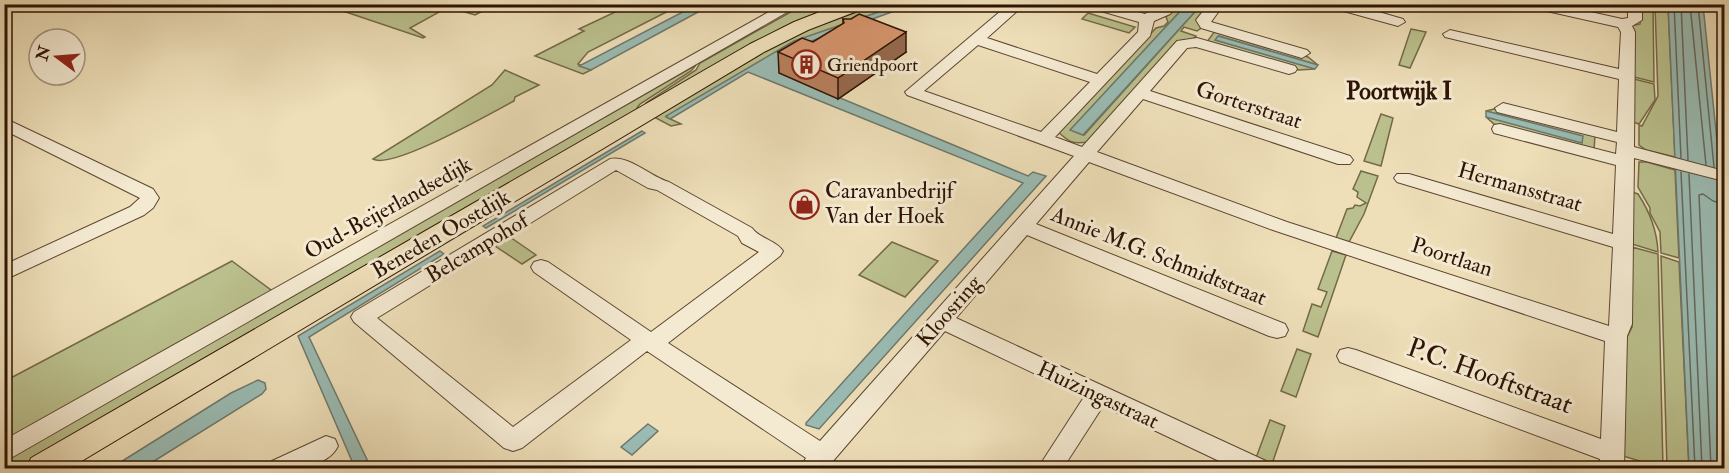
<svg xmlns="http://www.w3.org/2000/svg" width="1729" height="473" viewBox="0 0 1729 473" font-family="'IM FELL Double Pica',serif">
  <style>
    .green { fill: #bbc18e; stroke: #746a48; stroke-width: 1.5 }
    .water { fill: #9abcb4; stroke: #6e786d; stroke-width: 1.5 }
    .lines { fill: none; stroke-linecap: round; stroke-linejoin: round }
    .shore { stroke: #64685c; stroke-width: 1.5 }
    .minor-casing { stroke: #5d4630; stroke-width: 2 }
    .major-casing { stroke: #2d1303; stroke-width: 2 }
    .minor { fill: #f4ead2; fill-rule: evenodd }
    .major { fill: #eedfb9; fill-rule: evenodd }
    .wall { fill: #b77f5d; stroke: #2d1303; stroke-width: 1.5 }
    .shaded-wall { fill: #95684c; stroke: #2d1303; stroke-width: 1.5 }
    .building { fill: #d5946c; stroke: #2d1303; stroke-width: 1.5 }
    .labels { text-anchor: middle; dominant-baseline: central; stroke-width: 6; stroke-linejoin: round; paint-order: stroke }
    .far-poi-label { font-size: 18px; fill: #2d1303; stroke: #f4ead2; text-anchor: start }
    .street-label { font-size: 22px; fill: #2d1303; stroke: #f4ead2 }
    .poi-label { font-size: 22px; fill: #2d1303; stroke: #f4ead2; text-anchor: start }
    .neighbourhood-label { font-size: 24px; font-weight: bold; fill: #2d1303; stroke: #f4ead2 }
    .near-street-label { font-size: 27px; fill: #2d1303; stroke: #f4ead2 }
  </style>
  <rect width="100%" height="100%" fill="#eedfb9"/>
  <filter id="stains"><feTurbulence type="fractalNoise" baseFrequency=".00333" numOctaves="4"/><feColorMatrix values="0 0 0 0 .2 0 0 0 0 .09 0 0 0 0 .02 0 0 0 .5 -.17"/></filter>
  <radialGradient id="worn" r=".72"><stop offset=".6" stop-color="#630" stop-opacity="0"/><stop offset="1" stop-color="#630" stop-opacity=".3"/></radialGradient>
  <g class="green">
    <polygon points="456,5 481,12 475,15 448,7 410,28 425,37 423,38 325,5"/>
    <polygon points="630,5 680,5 588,52 578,64 591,70 583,74 535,56 584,31 579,29"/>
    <polygon points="803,5 818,5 810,10 817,13 644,107 646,103 696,70 700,63"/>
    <polygon points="877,5 899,5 791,43 666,117 681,124 671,126 654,117 792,35"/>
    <path d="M 1178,5 L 1186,5 L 1071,130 L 1084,135 L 1201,5 L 1211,5 L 1204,26 L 1197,31 L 1184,27 L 1181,31 L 1196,36 L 1089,142 C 1071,144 1071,143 1058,132 L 1156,28 L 1164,26 L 1168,22 L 1166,17 Z"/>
    <polygon points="1641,5 1653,5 1654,82 1634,77 1631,26 1640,24"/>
    <polygon points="1655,5 1668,5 1675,157 1646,150 1639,145 1639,125 1642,126 1658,96"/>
    <polygon points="1088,13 1135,27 1129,33 1082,19"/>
    <polygon points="1411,29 1426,32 1410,68 1399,65"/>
    <polygon points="1215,31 1308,57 1318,65 1219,36 1216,40 1315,69 1298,70 1206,43"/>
    <polygon points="696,65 691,71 640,104 637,108 642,110 41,457 17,468 5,468 4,458"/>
    <path d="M 505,70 L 539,85 L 515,97 L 514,101 C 491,113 392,170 373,159 L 492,85 Z"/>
    <polygon points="1634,79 1654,84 1655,100 1639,124 1633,122"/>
    <polygon points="1494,109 1595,134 1594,151 1494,124 1486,117 1582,142 1582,136 1486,111"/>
    <polygon points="1381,114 1393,118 1381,166 1364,161"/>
    <polygon points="1639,162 1647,162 1675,170 1679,258 1661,253 1660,232 1650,213 1650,208 1638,187"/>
    <polygon points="1361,171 1378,176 1364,214 1349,242 1336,238 1347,209 1353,208 1355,205 1360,206 1366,203 1357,197 1358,192 1353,189"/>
    <path d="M 1632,192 L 1638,194 C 1650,212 1657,231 1658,252 L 1632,244 Z"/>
    <polygon points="510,237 536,255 522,264 495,246"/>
    <polygon points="892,242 938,261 905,297 859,275"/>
    <polygon points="1632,247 1658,254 1663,468 1623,456 1626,339 1632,327"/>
    <polygon points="1332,251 1346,255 1318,337 1303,331 1312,304 1321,307 1327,292 1318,289"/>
    <polygon points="1661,256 1679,262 1689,468 1667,468"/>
    <polygon points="232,261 275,293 5,444 5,381"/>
    <polygon points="1297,349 1311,354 1296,397 1281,391"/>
    <polygon points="1270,420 1285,426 1272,464 1256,458"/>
  </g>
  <g class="water">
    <polygon points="696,5 711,5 591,70 579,66"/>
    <polygon points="899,5 911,5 809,42 780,73 1028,176 1033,172 1046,176 819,429 806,425 806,423 1023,183 748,72 670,119 666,116 794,41"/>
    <polygon points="1186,5 1201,5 1083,135 1070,130"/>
    <polygon points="1668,5 1703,5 1724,209 1724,468 1689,468"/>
    <polygon points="1218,36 1318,65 1315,69 1215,40"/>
    <polygon points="1486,111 1583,136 1582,143 1486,117"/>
    <polygon points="642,131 645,133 486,228 483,226"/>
    <polygon points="440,251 444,254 309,337 371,468 355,468 298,336"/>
    <polygon points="258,380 265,383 266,389 262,394 143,468 111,468 231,393"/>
    <polygon points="648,424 658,431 632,455 621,447"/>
  </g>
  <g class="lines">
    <g class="shore">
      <polyline points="1674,4 1681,158"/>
      <polyline points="1681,4 1688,160"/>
      <polyline points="1690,4 1706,165"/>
      <polyline points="1698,4 1714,167"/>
      <polyline points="1681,172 1695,468"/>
      <polyline points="1689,174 1702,468"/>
      <polyline points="1711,468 1699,195 1703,194 1713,201 1724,204"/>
    </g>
    <defs>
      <g id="minor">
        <polygon points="783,4 801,4 4,462 4,440"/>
        <path d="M 1009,4 L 1025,4 L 987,38 L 1097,74 L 1138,32 L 1139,22 L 1087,7 L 1085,4 L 1109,4 L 1145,14 L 1163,4 L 1179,4 L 1170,14 L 1154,21 L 1150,36 L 1055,137 L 1082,147 L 1177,41 L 1197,38 L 1295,66 L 1297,69 L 1295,72 L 1289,74 L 1196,47 L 1187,48 L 1150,91 L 1350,156 L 1353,160 L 1350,164 L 1338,164 L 1143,99 L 1097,152 L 1287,222 L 1609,326 L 1613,247 L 1397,182 L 1394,178 L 1397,174 L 1409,174 L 1613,234 L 1616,165 L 1494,133 L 1492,129 L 1494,125 L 1500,124 L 1616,154 L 1617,142 L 1497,112 L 1495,108 L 1503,103 L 1617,132 L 1619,79 L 1445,37 L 1443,34 L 1450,30 L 1619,69 L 1621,32 L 1618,27 L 1529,7 L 1527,4 L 1555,4 L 1622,19 L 1628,18 L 1628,4 L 1642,4 L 1642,20 L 1632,26 L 1635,32 L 1634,147 L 1724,171 L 1724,181 L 1634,158 L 1632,324 L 1627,336 L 1624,468 L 1600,468 L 1600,459 L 1340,362 L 1337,356 L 1340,350 L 1348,348 L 1356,350 L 1601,439 L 1605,341 L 1273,230 L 1089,162 L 1036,224 L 1285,324 L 1288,330 L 1285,336 L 1277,338 L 1269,336 L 1027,235 L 956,318 L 1266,461 L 1269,468 L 1234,468 L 1103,406 L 1063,468 L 1038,468 L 1084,397 L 945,331 L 827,468 L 800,468 L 806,458 L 647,351 L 522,448 L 513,451 L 504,448 L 354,322 L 351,317 L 354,312 L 610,159 C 629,155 651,177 669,182 L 752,228 C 760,239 776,240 783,251 L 780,256 L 668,343 L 820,441 L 1074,156 L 907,95 L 905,92 ZM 978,45 L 1090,82 L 1041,132 L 924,91 ZM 616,170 L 648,188 L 657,190 L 738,236 L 742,243 L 759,252 L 651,332 L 548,262 L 541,260 L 534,262 L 531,267 L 534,272 L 631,340 L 513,427 L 377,318 Z"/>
        <polygon points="1209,4 1224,4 1211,22 1307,50 1310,53 1302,58 1201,28 1196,20"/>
        <polygon points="1327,4 1351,4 1403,19 1405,22 1398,26 1329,7"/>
        <polygon points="4,118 153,189 159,198 153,208 144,215 4,280 4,265 130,207 140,198 4,130"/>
        <path d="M 326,436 L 335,439 L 338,446 C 327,469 291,468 269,468 L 272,461 Z"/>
      </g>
      <polygon id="major" points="840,4 867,4 865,8 808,30 764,52 70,468 27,468 31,458 750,44 794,22"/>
    </defs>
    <use href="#minor" class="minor-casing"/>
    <use href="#major" class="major-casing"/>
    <use href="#minor" class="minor"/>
    <use href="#major" class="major"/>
  </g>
  <polygon class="wall" points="843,19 906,52 838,99 779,73 778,52 813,42 843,24"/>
  <polygon class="shaded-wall" points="906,32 906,52 838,99 838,78"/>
  <polygon class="building" points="859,14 906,32 838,78 778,52 802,38 813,42 844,23 843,19 851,19"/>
  <defs>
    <symbol id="building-ring" viewBox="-11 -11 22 22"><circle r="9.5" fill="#f4ead2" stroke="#8f2418" stroke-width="1.5"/><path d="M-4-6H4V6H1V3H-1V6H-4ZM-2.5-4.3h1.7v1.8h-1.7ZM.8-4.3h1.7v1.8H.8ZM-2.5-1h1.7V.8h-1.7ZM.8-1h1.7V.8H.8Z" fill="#8f2418"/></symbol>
    <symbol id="shop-ring" viewBox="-11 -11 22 22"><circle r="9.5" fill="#f4ead2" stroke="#8f2418" stroke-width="1.5"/><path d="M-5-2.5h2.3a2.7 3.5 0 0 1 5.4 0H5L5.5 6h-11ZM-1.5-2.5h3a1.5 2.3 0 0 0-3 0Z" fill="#8f2418"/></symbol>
  </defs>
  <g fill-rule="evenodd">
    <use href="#building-ring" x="790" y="48" width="33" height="33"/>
    <use href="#shop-ring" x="788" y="188" width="33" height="33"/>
  </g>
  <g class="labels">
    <g class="far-poi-label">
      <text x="827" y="65">Griendpoort</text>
    </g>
    <g class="street-label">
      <text transform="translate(1249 105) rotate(18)">Gorterstraat</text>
      <text transform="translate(1520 187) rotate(16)">Hermansstraat</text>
      <text transform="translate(388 208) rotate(-29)">Oud-Beijerlandsedijk</text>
      <text transform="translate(441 234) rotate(-30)">Beneden Oostdijk</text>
      <text transform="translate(477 248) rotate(-31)">Belcampohof</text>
      <text transform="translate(1159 256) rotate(22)">Annie M.G. Schmidtstraat</text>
      <text transform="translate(1452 257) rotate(18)">Poortlaan</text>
      <text transform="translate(949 311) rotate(-49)">Kloosring</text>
      <text transform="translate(1098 395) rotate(25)">Huizingastraat</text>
    </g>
    <g class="poi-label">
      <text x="825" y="191">Caravanbedrijf<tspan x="825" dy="25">Van der Hoek</tspan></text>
    </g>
    <g class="neighbourhood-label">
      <text x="1399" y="91">Poortwijk I</text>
    </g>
    <g class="near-street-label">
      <text transform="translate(1490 376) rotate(20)">P.C. Hooftstraat</text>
    </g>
  </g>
  <rect width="1729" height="473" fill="none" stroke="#eedfb9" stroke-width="24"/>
  <rect x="6" y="6" width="1717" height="461" fill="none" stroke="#2d1303" stroke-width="3"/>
  <rect x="12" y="12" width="1705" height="449" fill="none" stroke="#2d1303" stroke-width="1.5"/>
  <g transform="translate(57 57) rotate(286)"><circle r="28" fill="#f4ead2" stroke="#a4947f" stroke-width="1.5"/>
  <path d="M0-4.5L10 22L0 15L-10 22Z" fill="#8f2418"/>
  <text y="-9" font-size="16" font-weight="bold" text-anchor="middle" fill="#2d1303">N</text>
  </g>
  <rect width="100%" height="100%" filter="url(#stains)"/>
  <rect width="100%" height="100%" fill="url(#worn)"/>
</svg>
